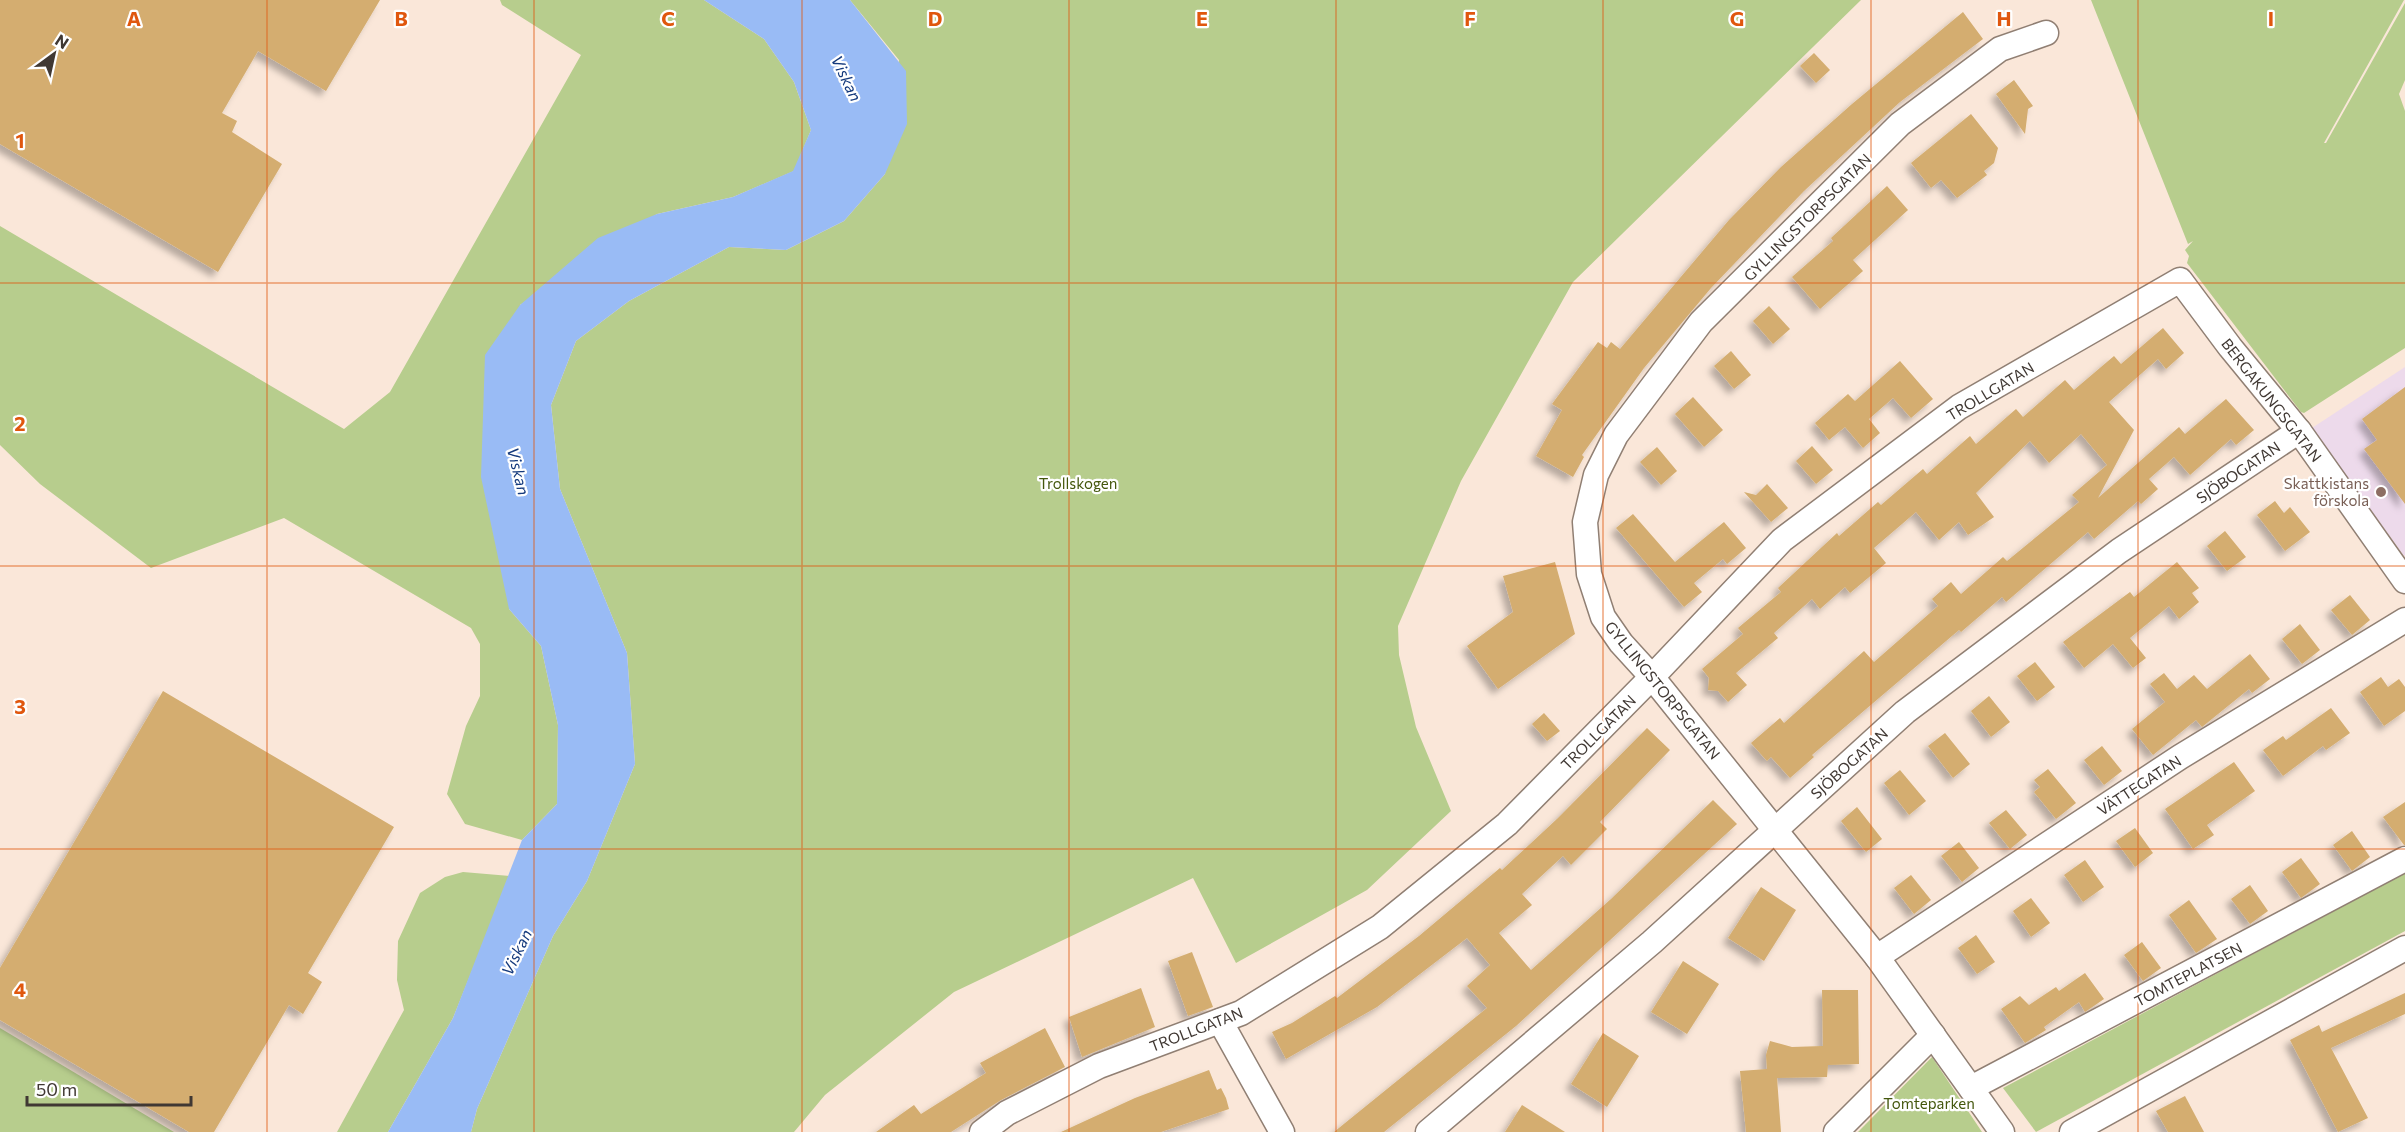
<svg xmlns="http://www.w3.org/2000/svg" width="2405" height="1132" viewBox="0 0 2405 1132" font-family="Commissioner,sans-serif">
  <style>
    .education { fill: #eddaeb }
    .green { fill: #b7cd8d }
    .water { fill: #99bbf5 }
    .building { fill: #d4ad6f; filter: url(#shadow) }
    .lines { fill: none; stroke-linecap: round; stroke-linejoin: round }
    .minor-casing { stroke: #907f73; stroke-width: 27 }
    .minor { stroke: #fff; stroke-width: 24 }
    .grid { fill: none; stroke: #e0570e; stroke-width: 1.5; stroke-opacity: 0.55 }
    .education-dot { fill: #8d6e63; stroke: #fff; stroke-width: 2 }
    .labels { text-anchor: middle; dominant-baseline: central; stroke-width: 4.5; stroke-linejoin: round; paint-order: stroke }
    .street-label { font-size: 15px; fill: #403833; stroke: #fff }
    .park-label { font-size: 15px; fill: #44570d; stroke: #fff }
    .education-label { font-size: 15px; fill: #785e54; stroke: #fff; text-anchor: end }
    .water-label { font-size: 16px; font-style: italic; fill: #153a7d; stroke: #fff }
    .grid-label { font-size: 20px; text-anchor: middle; font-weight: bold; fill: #e0570e; stroke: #fff; stroke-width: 4.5; stroke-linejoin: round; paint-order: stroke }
  </style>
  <defs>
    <filter id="shadow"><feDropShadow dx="-5.5" dy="5.5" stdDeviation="3" flood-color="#0004"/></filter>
  </defs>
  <rect width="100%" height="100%" fill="#fae7d9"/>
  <polygon class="education" points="2405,367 2405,555 2404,556 2312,428"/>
  <g class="green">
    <polygon points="500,0 704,0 764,39 794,82 811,130 794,171 733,197 657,214 520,305 509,609 541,646 558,725 557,804 522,840 465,824 447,794 466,726 480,696 480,644 471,628 284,518 151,568 40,484 0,445 0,226 344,429 390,392 581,55 502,5"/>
    <polygon points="850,0 1861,0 1573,282 1461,481 1398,626 1399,655 1416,727 1451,811 1367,890 1236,963 1193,878 954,992 825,1095 794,1132 471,1132 477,1109 553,936 587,881 635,764 627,653 560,489 551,405 576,341 629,301 729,247 786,250 844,221 885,174 899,60"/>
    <polygon points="2091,0 2404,0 2324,143 2326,143 2405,3 2405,80 2399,94 2405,111 2405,348 2304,413 2301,412 2187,263 2189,256 2185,250 2193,241 2188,244"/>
    <polygon points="463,872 510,876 453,1018 388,1132 337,1132 404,1010 397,980 398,941 420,893 445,877"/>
    <polygon points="2405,873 2405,931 2036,1132 2003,1088"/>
    <polygon points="0,1028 174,1132 0,1132"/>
    <polygon points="1932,1057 1982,1132 1858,1132"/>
  </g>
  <polygon class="water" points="704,0 850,0 906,71 907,124 885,174 844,221 786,250 729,247 629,301 576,341 551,405 560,489 627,653 635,764 587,881 553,936 477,1109 471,1132 388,1132 453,1018 522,840 557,804 558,725 541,646 509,609 481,477 485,355 520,305 598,238 657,214 733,197 793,171 811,130 794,82 764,39"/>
  <g class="building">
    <polygon points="0,0 380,0 326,91 258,51 222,113 237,121 232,132 282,164 218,272 0,144"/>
    <polygon points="1963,12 1983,39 1900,102 1804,191 1711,288 1644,368 1582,455 1584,457 1573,477 1536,456 1562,410 1552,404 1598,342 1607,348 1611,342 1620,349 1729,220 1781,167 1852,104"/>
    <polygon points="1814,53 1830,70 1816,83 1800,66"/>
    <polygon points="2014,80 2033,106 2028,109 2025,134 1996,94"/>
    <polygon points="1971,114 1998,148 1994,163 1984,171 1987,175 1957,198 1941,180 1931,188 1911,163"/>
    <polygon points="1887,186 1908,210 1853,260 1863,271 1820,309 1792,277 1833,241 1831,238"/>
    <polygon points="1769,306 1790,329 1773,344 1753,321"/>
    <polygon points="2163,328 2184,353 2166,369 2158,359 2109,402 2134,430 2098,498 2179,427 2185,434 2226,399 2254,430 2236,445 2231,439 2190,475 2174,457 2149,479 2158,489 2141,504 2138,501 2094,539 2088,532 2006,602 2002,597 1961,632 1959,630 1812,755 1814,757 1790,778 1771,757 1767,761 1751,743 1780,718 1784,723 1864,651 1874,662 1938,606 1932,599 1951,582 1961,594 2003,557 2007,561 2079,502 2072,495 2107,465 2081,434 2049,463 2030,441 1976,493 1994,517 1968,535 1959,522 1939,540 1916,512 1874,548 1886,563 1850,593 1845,587 1820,609 1812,599 1774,633 1778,638 1736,673 1747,685 1728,702 1718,691 1708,690 1709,678 1702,669 1743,634 1738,628 1781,592 1778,588 1837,533 1839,536 1878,502 1881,505 1923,469 1927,474 1970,436 1976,444 2016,409 2023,417 2065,380 2074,390 2114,356 2121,364"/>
    <polygon points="1731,351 1751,375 1734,389 1714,366"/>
    <polygon points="1900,361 1933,399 1911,418 1893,398 1869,419 1880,433 1863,448 1845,427 1829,440 1815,423 1848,394 1855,401"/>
    <polygon points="2405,387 2405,504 2364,449 2377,440 2362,419"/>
    <polygon points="1693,397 1723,430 1704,447 1675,414"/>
    <polygon points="1812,446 1833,470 1816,484 1796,461"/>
    <polygon points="1657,447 1677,471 1661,485 1640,462"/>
    <polygon points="1767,484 1788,508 1771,522 1744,492 1756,495"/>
    <polygon points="2275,501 2284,513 2290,507 2310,532 2285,551 2257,515"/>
    <polygon points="1633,514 1675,562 1724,522 1746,548 1727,564 1723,559 1694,583 1702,592 1684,607 1616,528"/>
    <polygon points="2225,531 2246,557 2227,571 2207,546"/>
    <polygon points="1555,562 1575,634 1498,689 1467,646 1513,612 1503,576"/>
    <polygon points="2177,562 2199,588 2192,593 2199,602 2179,619 2169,606 2130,638 2146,658 2133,668 2113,644 2084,668 2063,642 2130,592 2134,597"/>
    <polygon points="2350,595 2370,620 2352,635 2331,610"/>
    <polygon points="2300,624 2320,650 2302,664 2282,639"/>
    <polygon points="2250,654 2270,679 2252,693 2249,689 2202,727 2196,720 2153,755 2132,729 2165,702 2150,684 2164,673 2177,689 2194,675 2207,689"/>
    <polygon points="2035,662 2055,687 2037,701 2017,676"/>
    <polygon points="2381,677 2388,687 2399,679 2405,687 2405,711 2384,726 2360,692"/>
    <polygon points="163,691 394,827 308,973 322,982 303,1014 289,1005 214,1132 189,1132 0,1020 0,968"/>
    <polygon points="1989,696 2010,722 1991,737 1971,711"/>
    <polygon points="2331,708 2350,733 2326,750 2323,746 2283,776 2263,750 2283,736 2286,740"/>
    <polygon points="1544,713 1560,731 1547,741 1532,724"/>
    <polygon points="1647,728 1670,750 1600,822 1607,829 1571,865 1563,856 1522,894 1532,905 1499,933 1531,970 1611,899 1713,800 1737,824 1516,1026 1384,1132 1334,1132 1487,1008 1467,986 1490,965 1467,938 1377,1007 1286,1059 1272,1032 1292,1023 1335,996 1337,998 1419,936 1500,868 1502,870 1558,818"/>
    <polygon points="1945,733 1970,764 1953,778 1928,746"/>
    <polygon points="2102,746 2122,771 2104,785 2084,760"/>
    <polygon points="2234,762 2255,791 2207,825 2214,835 2193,849 2165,809"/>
    <polygon points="2048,769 2076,803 2056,819 2034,792 2040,787 2034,780"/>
    <polygon points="1900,770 1926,801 1909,815 1884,783"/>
    <polygon points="2405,802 2405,845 2404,845 2383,817"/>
    <polygon points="1857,807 1882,839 1866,852 1841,821"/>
    <polygon points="2006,810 2027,835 2010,849 1989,823"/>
    <polygon points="2135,828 2153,853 2135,867 2116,841"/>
    <polygon points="2352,831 2370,857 2352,871 2333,845"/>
    <polygon points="1959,842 1979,868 1962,882 1941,856"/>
    <polygon points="2301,858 2320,884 2301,898 2282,872"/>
    <polygon points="2085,860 2104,887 2083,902 2064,875"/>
    <polygon points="1911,875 1931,900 1914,914 1894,888"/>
    <polygon points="2250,885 2268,911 2250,924 2231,899"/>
    <polygon points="1761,887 1796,910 1764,961 1728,938"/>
    <polygon points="2031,898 2050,923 2031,937 2013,911"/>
    <polygon points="2189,900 2217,939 2196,953 2169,915"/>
    <polygon points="1976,935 1995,962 1977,974 1958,948"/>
    <polygon points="2142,942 2161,968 2143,981 2124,955"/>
    <polygon points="1192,952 1213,1007 1188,1016 1168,961"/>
    <polygon points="1683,961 1719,984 1687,1034 1651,1012"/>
    <polygon points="2085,973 2104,999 2085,1012 2079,1002 2044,1027 2046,1030 2025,1043 2001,1009 2020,996 2029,1005 2056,987 2059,991"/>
    <polygon points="1141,988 1155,1027 1082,1057 1069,1017"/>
    <polygon points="1822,990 1858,990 1859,1064 1828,1065 1827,1077 1777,1078 1781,1132 1746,1132 1740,1071 1767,1069 1766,1055 1770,1041 1792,1047 1823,1046"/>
    <polygon points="2405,993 2405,1014 2331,1048 2368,1118 2338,1132 2290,1040 2319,1025 2322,1032"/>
    <polygon points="1045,1028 1065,1067 1001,1100 951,1132 876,1132 914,1105 921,1114 986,1073 980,1063"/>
    <polygon points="1603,1033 1639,1056 1607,1107 1571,1084"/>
    <polygon points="1209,1070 1217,1090 1221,1088 1226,1098 1229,1109 1161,1132 1061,1132 1135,1098"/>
    <polygon points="2185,1096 2204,1132 2168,1132 2156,1111"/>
    <polygon points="1522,1105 1565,1132 1505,1132"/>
  </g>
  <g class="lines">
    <defs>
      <g id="minor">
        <polyline points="1877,957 2180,757 2405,620"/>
        <polyline points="1220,1021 1282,1132"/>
        <polyline points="1971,1088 2405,859"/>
        <polyline points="982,1132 1007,1113 1099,1066 1241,1013 1380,927 1507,824 1652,677 1782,540 1959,407 2180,280 2230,347 2299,431 2405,581"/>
        <polyline points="1428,1132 1652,942 1905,712 2119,551 2299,431"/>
        <polyline points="1836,1132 1933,1035"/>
        <polyline points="2002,1132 1877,957 1652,677 1621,643 1603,617 1589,574 1585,522 1596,475 1616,435 1701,322 1900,124 2000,49 2046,33"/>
        <polyline points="2072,1132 2405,948"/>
      </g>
    </defs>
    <use href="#minor" class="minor-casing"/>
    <use href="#minor" class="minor"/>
  </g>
  <path class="grid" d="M 267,0 L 267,1132M 534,0 L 534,1132M 802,0 L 802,1132M 1069,0 L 1069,1132M 1336,0 L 1336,1132M 1603,0 L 1603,1132M 1871,0 L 1871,1132M 2138,0 L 2138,1132M 0,283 L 2405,283M 0,566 L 2405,566M 0,849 L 2405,849"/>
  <circle class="education-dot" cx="2381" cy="492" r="6"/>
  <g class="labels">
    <g class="street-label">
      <text transform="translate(1807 217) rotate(-45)">GYLLINGSTORPSGATAN</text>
      <text transform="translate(1990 391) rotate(-31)">TROLLGATAN</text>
      <text transform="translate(2272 400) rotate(52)">BERGAKUNGSGATAN</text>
      <text transform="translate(2238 472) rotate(-34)">SJÖBOGATAN</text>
      <text transform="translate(1663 690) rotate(51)">GYLLINGSTORPSGATAN</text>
      <text transform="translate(1598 732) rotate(-45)">TROLLGATAN</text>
      <text transform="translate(1849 763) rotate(-42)">SJÖBOGATAN</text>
      <text transform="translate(2139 785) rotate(-33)">VÄTTEGATAN</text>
      <text transform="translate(2188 974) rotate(-28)">TOMTEPLATSEN</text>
      <text transform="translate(1196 1029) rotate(-21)">TROLLGATAN</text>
    </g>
    <g class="park-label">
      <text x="1078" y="483">Trollskogen</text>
      <text x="1929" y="1103">Tomteparken</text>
    </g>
    <g class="education-label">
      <text x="2369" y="483">Skattkistans<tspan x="2369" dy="17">förskola</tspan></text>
    </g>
    <g class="water-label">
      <text transform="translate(847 78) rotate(64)">Viskan</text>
      <text transform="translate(519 471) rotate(76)">Viskan</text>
      <text transform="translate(516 952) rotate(-64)">Viskan</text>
    </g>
  </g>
  <g class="grid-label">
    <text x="134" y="26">A</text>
    <text x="401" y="26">B</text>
    <text x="668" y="26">C</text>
    <text x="935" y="26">D</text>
    <text x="1202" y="26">E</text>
    <text x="1470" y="26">F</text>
    <text x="1737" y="26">G</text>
    <text x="2004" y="26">H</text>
    <text x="2271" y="26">I</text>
    <text x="20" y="148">1</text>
    <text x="20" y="431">2</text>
    <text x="20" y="714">3</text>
    <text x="20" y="997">4</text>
  </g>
  <g transform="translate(54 54) rotate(33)" stroke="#ffffff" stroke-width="4.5" paint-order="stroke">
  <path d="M0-4.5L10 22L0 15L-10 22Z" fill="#403833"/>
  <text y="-9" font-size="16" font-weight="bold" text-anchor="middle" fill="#403833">N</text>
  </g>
  <path d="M27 1096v9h164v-9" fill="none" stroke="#403833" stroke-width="3"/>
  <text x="36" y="1096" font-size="18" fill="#403833" stroke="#ffffff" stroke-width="4.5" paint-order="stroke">50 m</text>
</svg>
